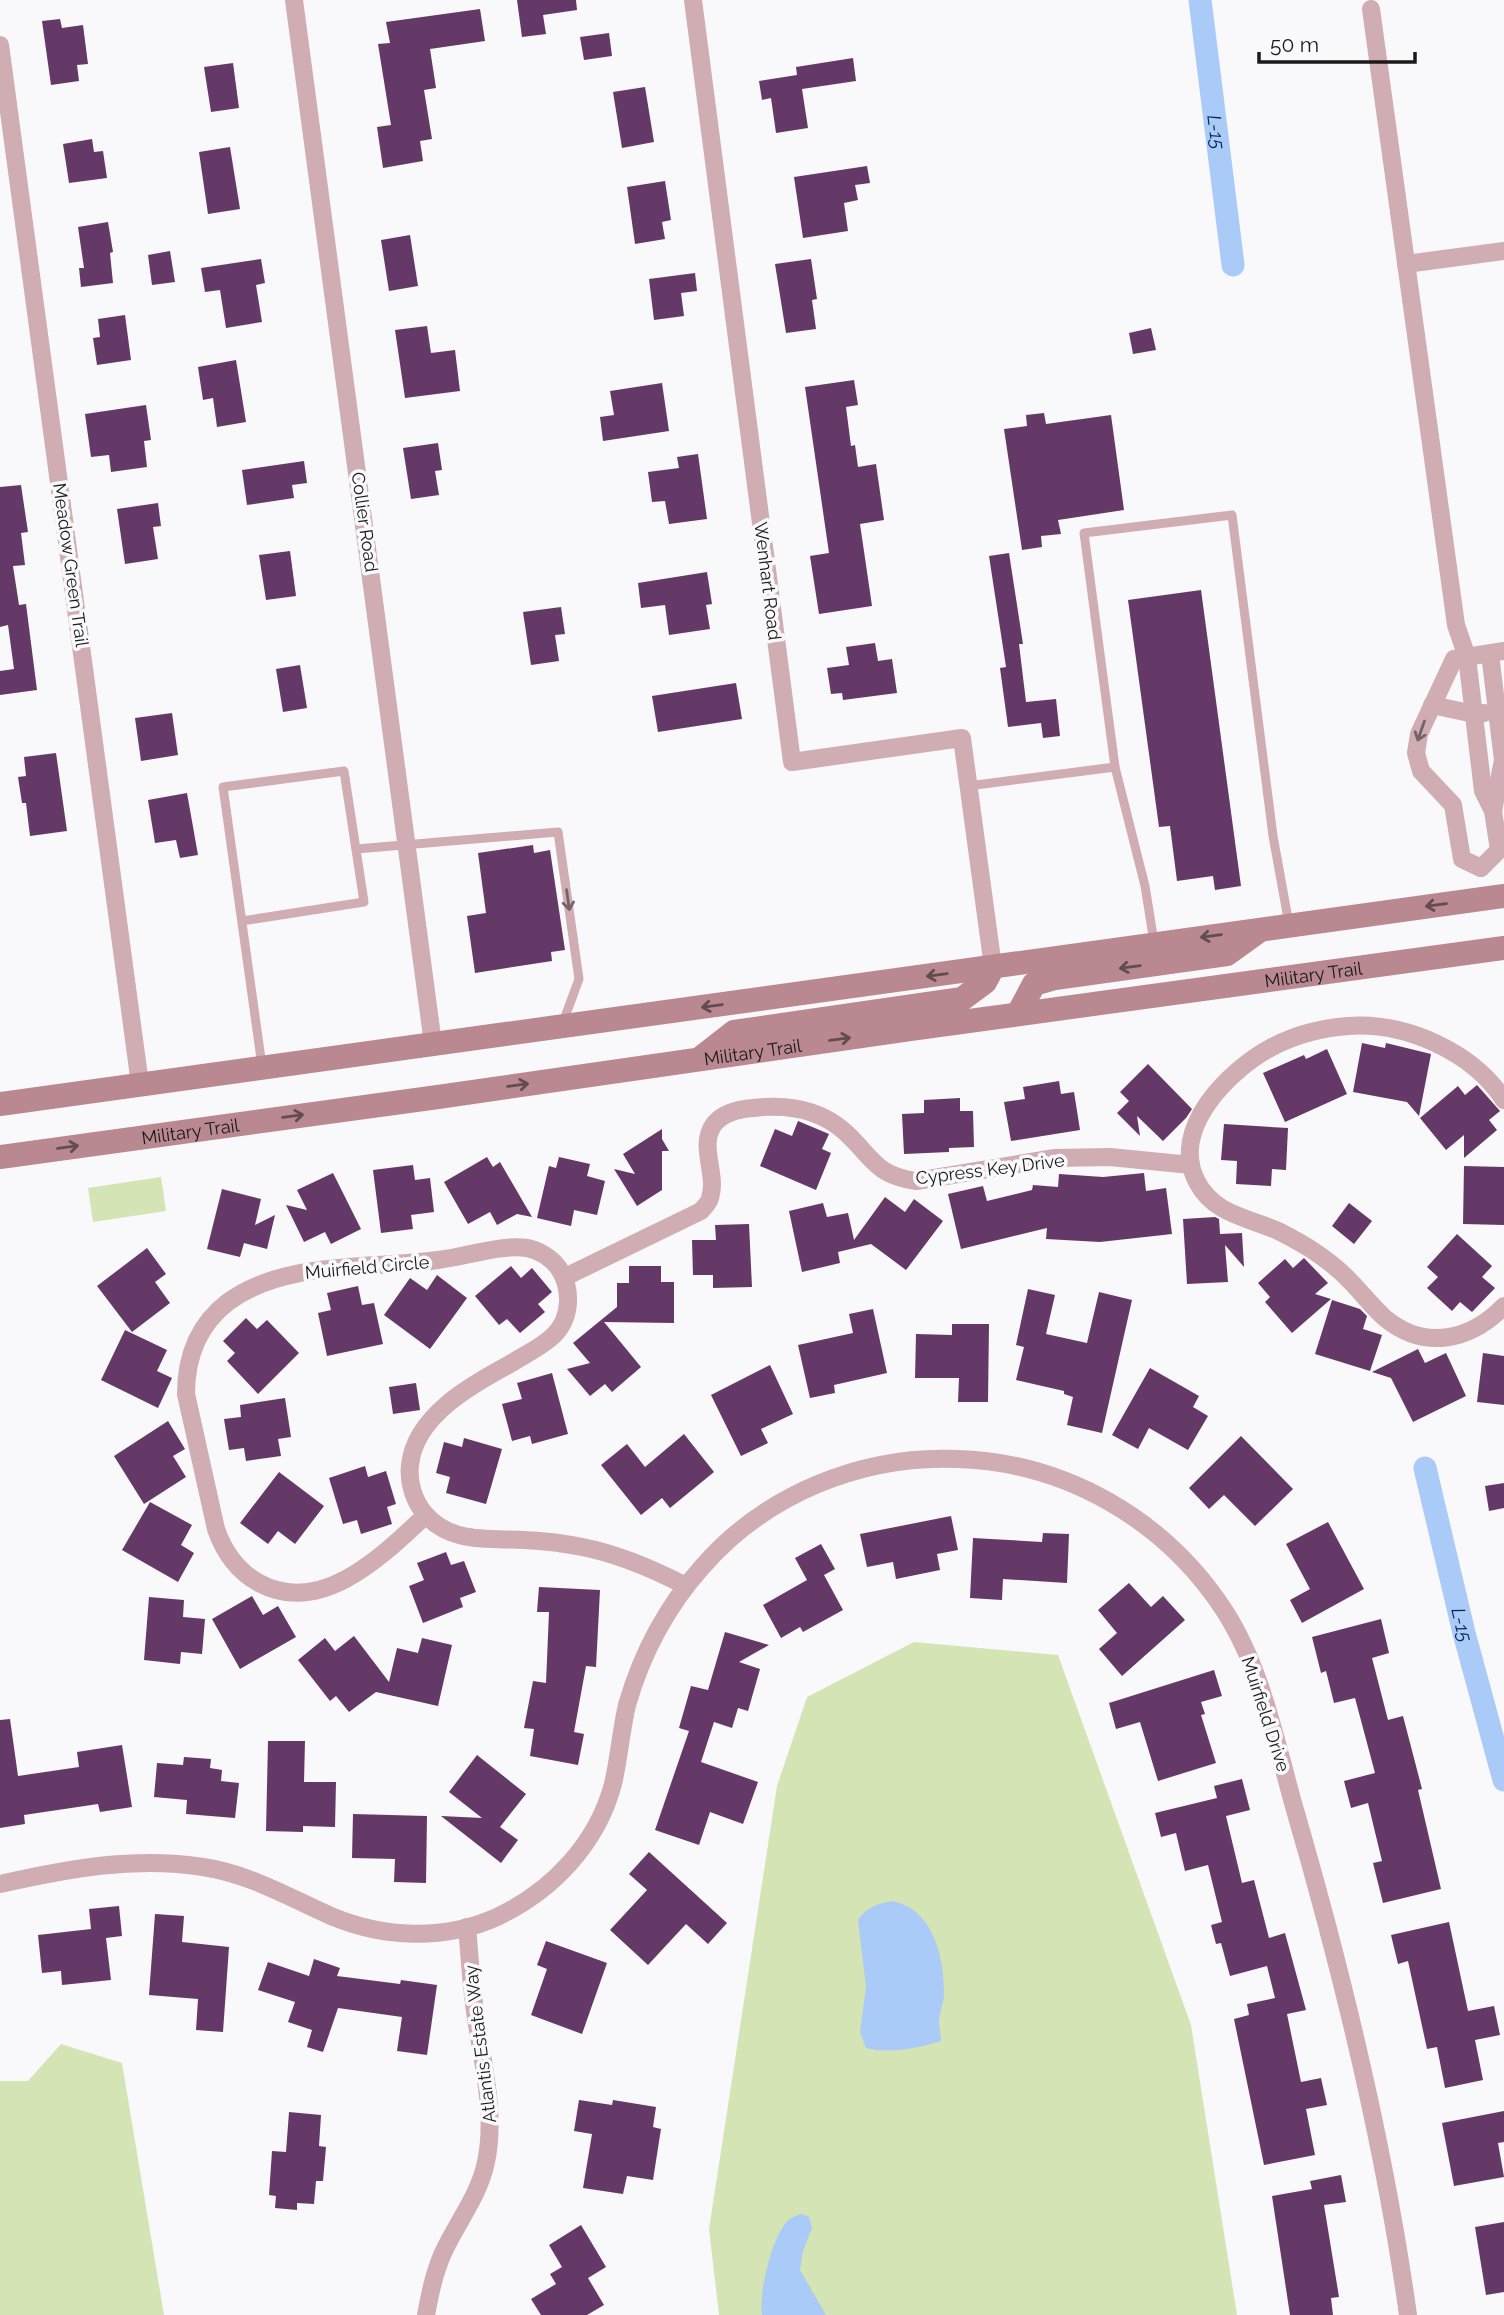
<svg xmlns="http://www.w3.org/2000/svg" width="1504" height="2315" viewBox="0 0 1504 2315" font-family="Raleway,sans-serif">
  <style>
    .green { fill: #d5e4b4 }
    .water { fill: #aacaf7 }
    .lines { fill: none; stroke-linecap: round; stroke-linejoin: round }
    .canal { stroke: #aacaf7; stroke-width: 23 }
    .building { fill: #653967 }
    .service { stroke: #cfadb3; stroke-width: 9 }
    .minor { stroke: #cfadb3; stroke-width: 18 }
    .secondary { stroke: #b98891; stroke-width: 24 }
    .oneway { stroke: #746467 }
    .oneway2 { stroke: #624c50 }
    .labels { text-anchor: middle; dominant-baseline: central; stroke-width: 7; stroke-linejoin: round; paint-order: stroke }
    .street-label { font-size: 18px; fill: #1a1a1b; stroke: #f9f8fb }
    .water-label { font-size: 19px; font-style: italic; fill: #022859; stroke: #f9f8fb }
  </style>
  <rect width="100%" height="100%" fill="#f9f8fb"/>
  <g class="green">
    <polygon points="161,1177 166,1211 93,1222 88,1188"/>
    <polygon points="914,1642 1058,1655 1191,2025 1237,2315 719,2315 709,2229 777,1786 807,1697"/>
    <polygon points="61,2044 122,2063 164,2315 0,2315 0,2081 28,2081"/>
  </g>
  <g class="water">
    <path d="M 892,1901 C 933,1909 944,1956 944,1993 C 944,2002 940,2011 939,2020 C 939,2027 941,2034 941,2041 C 919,2048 889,2054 866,2048 L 860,2032 L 866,1987 L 858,1920 C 865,1908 879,1903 892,1901 Z"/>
    <path d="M 802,2214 L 809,2217 L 812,2228 L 803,2251 L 800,2270 L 826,2315 L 762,2315 C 758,2294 773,2230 791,2218 C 795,2216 798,2215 802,2214 Z"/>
  </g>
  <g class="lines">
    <g class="canal">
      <path id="s1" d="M 1200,0 L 1233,265"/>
      <path id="s2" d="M 1425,1468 L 1464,1633 L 1504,1780"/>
    </g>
  </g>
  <g class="building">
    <polygon points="517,0 576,0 577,10 543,15 546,34 522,37"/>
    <polygon points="480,9 485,41 430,49 436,88 424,90 432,139 420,141 423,161 383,168 377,127 391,125 378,44 390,43 386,22"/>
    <polygon points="60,19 62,28 83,25 88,64 77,65 79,81 51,85 42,21"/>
    <polygon points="609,33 612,56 584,60 580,37"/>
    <polygon points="853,58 856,81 802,89 808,128 776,133 771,98 762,100 759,81 797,75 796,67"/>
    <polygon points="233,63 239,108 211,112 204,67"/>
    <polygon points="645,87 654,142 622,148 613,92"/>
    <polygon points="92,139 94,152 103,151 107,178 69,183 63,144"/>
    <polygon points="230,147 240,209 208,214 199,152"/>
    <polygon points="867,166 870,183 855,185 858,200 844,203 848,231 803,238 794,177"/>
    <polygon points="665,181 671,220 662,222 665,239 635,244 627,187"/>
    <polygon points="108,222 113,252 110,253 113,283 81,287 79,268 84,268 78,227"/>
    <polygon points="410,235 418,286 389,291 381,240"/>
    <polygon points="170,251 175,282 152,285 148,255"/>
    <polygon points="261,259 265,283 256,285 262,322 226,328 220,290 205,292 201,268"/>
    <polygon points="811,259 817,299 812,300 816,329 786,333 775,264"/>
    <polygon points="695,273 697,291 681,293 684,316 654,320 649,279"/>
    <polygon points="125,315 131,360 97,365 93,338 100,337 98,319"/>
    <polygon points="427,326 431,353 455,350 460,391 405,398 395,330"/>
    <polygon points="1151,328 1156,350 1133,354 1129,333"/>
    <polygon points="236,360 246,422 217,427 213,398 203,400 198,367"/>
    <polygon points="854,380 858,405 846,407 851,446 855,445 858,467 876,464 884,520 860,524 872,606 819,614 810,556 829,553 805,387"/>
    <polygon points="662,383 669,431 603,441 600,417 614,415 610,391"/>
    <polygon points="146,405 151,440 144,441 147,467 111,472 109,455 91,457 85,414"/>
    <polygon points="1044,413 1046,424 1111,415 1124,510 1058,520 1061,534 1041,536 1042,547 1022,550 1004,429 1027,426 1026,415"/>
    <polygon points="438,443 442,470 435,471 439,495 411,499 403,448"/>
    <polygon points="698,454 707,519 669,524 665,501 652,502 648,472 679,468 677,457"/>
    <polygon points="304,461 307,483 292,485 294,498 247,505 242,470"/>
    <polygon points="21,485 28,532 21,533 25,565 13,566 19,605 26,604 37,690 0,695 0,671 14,669 8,625 0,627 0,487"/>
    <polygon points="158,503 161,526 153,527 158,559 125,564 117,509"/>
    <polygon points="290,551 296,596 266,600 259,555"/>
    <polygon points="1009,553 1023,644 1019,644 1026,702 1056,699 1060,736 1043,738 1041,723 1008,727 1000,668 1006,667 989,556"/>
    <polygon points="707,572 712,604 706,605 710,629 669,635 665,605 641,608 638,583"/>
    <polygon points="1201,590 1241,886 1215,890 1213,876 1177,881 1170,826 1159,827 1128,600"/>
    <polygon points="561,607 565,634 555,635 559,661 531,665 523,612"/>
    <polygon points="875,643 878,661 892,659 897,693 843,700 842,693 831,694 827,668 849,665 846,647"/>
    <polygon points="300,665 307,708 283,712 276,669"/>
    <polygon points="736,683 742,719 658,732 652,696"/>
    <polygon points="172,713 178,755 141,761 135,718"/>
    <polygon points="56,753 67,831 30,836 26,803 22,803 18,777 26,776 24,757"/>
    <polygon points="187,793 198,855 180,858 176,840 155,843 148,800"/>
    <polygon points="533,845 534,853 550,850 565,950 551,952 552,961 475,973 467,916 486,913 478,853"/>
    <polygon points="1362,1043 1385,1048 1386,1043 1431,1054 1419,1116 1407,1102 1353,1092"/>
    <polygon points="1327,1049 1347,1094 1285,1122 1263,1073 1304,1055 1306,1059"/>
    <polygon points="1148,1064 1192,1109 1186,1118 1163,1141 1137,1116 1140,1136 1117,1113 1129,1101 1120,1092"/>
    <polygon points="1059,1081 1061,1094 1074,1092 1080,1130 1011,1141 1004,1102 1025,1099 1023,1087"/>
    <polygon points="1477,1085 1500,1111 1489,1120 1497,1130 1464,1158 1464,1135 1446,1150 1420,1118 1458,1086 1465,1095"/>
    <polygon points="960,1098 960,1111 973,1111 974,1147 949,1148 949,1152 904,1154 902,1114 924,1113 924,1100"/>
    <polygon points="798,1121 829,1134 822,1149 831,1153 816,1190 760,1166 775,1129 792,1136"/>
    <polygon points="1224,1124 1288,1128 1286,1170 1272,1169 1271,1186 1236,1184 1237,1161 1221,1160"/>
    <polygon points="662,1129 662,1139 669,1151 662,1151 662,1190 637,1206 614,1169 635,1174 623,1154"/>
    <polygon points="487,1157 493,1167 500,1162 532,1217 517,1214 497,1225 490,1212 468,1224 444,1182"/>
    <polygon points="559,1157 590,1164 587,1176 605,1181 597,1215 574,1210 571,1226 537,1218 549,1166 556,1168"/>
    <polygon points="413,1165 415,1180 430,1178 434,1212 411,1215 413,1229 381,1233 373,1170"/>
    <polygon points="1464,1166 1504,1167 1504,1225 1463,1224"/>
    <polygon points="333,1173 361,1229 331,1244 325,1232 304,1242 286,1205 307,1210 297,1190"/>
    <polygon points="1144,1173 1146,1191 1166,1188 1172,1234 1100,1242 1046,1239 1047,1228 961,1249 948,1194 983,1186 987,1201 1032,1190 1033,1185 1058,1187 1059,1174 1103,1177"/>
    <polygon points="222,1189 261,1199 255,1225 275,1215 267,1249 244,1243 240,1257 207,1249"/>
    <polygon points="885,1197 905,1212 914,1199 943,1221 906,1270 871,1244 838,1252 840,1263 802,1272 789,1211 823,1203 827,1217 848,1213 854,1240"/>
    <polygon points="1349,1203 1372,1221 1354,1244 1332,1226"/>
    <polygon points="1215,1217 1219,1219 1220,1234 1242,1233 1244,1267 1225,1245 1228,1282 1187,1284 1183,1219"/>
    <polygon points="749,1224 752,1287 713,1288 713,1275 693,1275 692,1240 716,1240 715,1225"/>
    <polygon points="1457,1234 1492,1266 1482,1277 1495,1288 1472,1312 1460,1302 1452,1311 1427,1288 1438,1277 1427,1267"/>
    <polygon points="147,1248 166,1274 155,1282 170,1303 132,1332 97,1286"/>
    <polygon points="1304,1258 1328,1283 1315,1294 1331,1299 1292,1333 1265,1302 1270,1297 1258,1283 1285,1259 1293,1268"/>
    <polygon points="511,1266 521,1278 532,1268 552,1292 538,1304 545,1312 520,1333 507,1319 499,1325 475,1296"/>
    <polygon points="629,1266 661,1266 661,1282 674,1282 674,1323 604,1322 641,1367 612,1392 605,1384 590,1396 567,1369 590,1363 573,1343 617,1307 617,1283 629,1283"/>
    <polygon points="437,1275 467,1298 430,1349 384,1315 410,1278 427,1290"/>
    <polygon points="358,1286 362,1305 374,1303 383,1344 327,1356 318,1313 331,1310 327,1293"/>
    <polygon points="1028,1289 1055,1295 1046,1334 1087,1343 1099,1292 1132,1300 1102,1433 1067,1425 1073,1397 1064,1394 1064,1391 1016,1380 1024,1347 1016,1345"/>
    <polygon points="1332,1300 1360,1309 1367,1316 1363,1329 1382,1335 1370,1371 1315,1354"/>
    <polygon points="873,1309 887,1373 834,1385 835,1393 810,1398 798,1345 853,1333 849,1314"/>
    <polygon points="246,1318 257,1329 267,1320 299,1353 258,1394 227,1361 235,1353 223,1341"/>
    <polygon points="952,1324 989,1324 988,1402 958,1402 959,1378 915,1378 916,1334 952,1335"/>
    <polygon points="125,1330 167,1350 157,1371 172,1378 158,1408 101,1380"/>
    <polygon points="1418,1349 1425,1363 1446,1353 1466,1396 1413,1422 1391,1378 1372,1372"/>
    <polygon points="1483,1353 1504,1356 1504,1405 1477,1402"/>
    <polygon points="770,1365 793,1414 761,1429 768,1443 741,1456 711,1395"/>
    <polygon points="1150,1368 1199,1396 1193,1407 1208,1416 1188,1450 1149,1428 1138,1449 1112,1435"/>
    <polygon points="552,1373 568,1434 532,1444 530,1436 512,1441 502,1404 522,1399 517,1383"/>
    <polygon points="416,1383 420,1410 393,1414 389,1387"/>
    <polygon points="285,1398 291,1437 278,1439 281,1456 246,1461 244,1448 229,1450 224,1419 241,1417 240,1405"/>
    <polygon points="168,1421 185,1449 173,1456 186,1477 144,1504 114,1456"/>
    <polygon points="684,1434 714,1472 670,1508 662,1498 641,1515 601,1465 627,1444 645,1467"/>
    <polygon points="1241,1436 1293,1489 1255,1526 1224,1495 1209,1509 1189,1488"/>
    <polygon points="464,1438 502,1449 486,1504 446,1493 450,1477 436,1473 444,1442 462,1447"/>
    <polygon points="365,1466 368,1477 386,1471 396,1504 387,1507 392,1524 361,1534 357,1520 343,1524 329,1478"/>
    <polygon points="279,1472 324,1506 295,1544 278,1531 268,1544 240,1523"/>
    <polygon points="1504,1483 1504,1508 1489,1511 1485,1486"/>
    <polygon points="150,1502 192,1525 181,1545 194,1553 178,1582 122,1550"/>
    <polygon points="951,1516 958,1550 937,1554 940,1570 896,1579 893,1562 867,1567 860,1534"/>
    <polygon points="1328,1522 1364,1589 1302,1623 1290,1600 1310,1589 1286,1544"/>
    <polygon points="1043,1533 1069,1534 1067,1583 1003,1579 1002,1600 970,1598 973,1538 1042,1542"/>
    <polygon points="821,1544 835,1569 824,1575 843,1610 803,1632 800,1627 781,1638 763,1605 807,1580 795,1558"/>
    <polygon points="446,1552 451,1565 464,1561 476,1592 460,1598 463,1607 423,1623 409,1586 424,1580 417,1563"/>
    <polygon points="1129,1583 1151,1607 1163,1596 1185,1620 1122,1676 1099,1649 1117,1633 1098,1610"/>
    <polygon points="539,1587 600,1590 596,1667 586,1666 574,1732 584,1734 578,1765 530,1756 534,1729 524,1728 533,1681 546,1683 549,1612 537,1612"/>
    <polygon points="252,1596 263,1615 278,1606 296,1637 240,1669 212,1619"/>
    <polygon points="149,1597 184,1600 183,1617 205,1619 202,1654 181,1652 180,1664 144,1660"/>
    <polygon points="1381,1619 1389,1653 1372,1658 1388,1720 1403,1716 1422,1789 1418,1790 1441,1889 1383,1903 1373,1863 1382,1861 1368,1803 1351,1808 1344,1781 1375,1773 1355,1698 1334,1703 1326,1671 1321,1673 1312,1637"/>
    <polygon points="725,1632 769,1645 739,1662 760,1669 748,1711 738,1708 732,1728 714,1722 701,1762 758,1782 743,1824 710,1812 699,1845 655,1830 689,1731 679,1728 691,1686 708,1690"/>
    <polygon points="354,1636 389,1682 397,1648 418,1653 422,1638 452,1645 438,1706 376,1692 349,1712 336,1696 330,1701 298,1660 325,1638 335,1651"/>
    <polygon points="1214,1670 1222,1696 1201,1702 1205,1714 1201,1715 1216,1763 1158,1781 1140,1722 1116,1729 1109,1703"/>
    <polygon points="10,1719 18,1776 79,1767 77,1752 122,1745 132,1807 100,1812 98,1804 24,1815 25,1824 0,1828 0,1720"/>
    <polygon points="268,1741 305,1741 304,1782 336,1782 335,1827 303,1826 303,1832 266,1831"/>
    <polygon points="477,1755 526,1794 500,1827 518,1840 501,1863 441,1816 482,1818 449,1792"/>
    <polygon points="184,1757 211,1759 210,1768 222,1770 221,1781 239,1783 235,1818 186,1814 187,1800 154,1797 157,1763 183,1765"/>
    <polygon points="1242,1779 1250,1810 1226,1816 1242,1883 1254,1880 1269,1938 1285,1933 1306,2010 1287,2014 1301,2082 1321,2078 1327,2105 1306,2109 1315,2155 1264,2165 1234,2019 1249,2015 1247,2004 1275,1998 1267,1966 1230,1976 1221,1943 1216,1944 1211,1925 1222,1922 1208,1865 1185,1871 1176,1833 1161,1837 1155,1813 1217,1798 1214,1786"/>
    <polygon points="353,1814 427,1816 426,1883 394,1882 395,1859 352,1858"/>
    <polygon points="649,1852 727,1923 708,1944 686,1924 648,1965 610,1930 647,1890 629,1874"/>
    <polygon points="119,1906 122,1936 106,1938 111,1980 62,1985 61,1971 42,1973 38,1935 91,1929 89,1909"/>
    <polygon points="155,1914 184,1916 182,1942 229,1947 223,2032 196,2030 198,1999 149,1995"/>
    <polygon points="1449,1922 1468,2011 1494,2006 1500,2035 1475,2040 1483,2080 1445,2088 1437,2047 1427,2049 1408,1961 1398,1964 1391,1935"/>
    <polygon points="546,1941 607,1963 582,2034 531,2015 547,1969 537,1965"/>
    <polygon points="314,1959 340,1968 337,1976 400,1984 401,1980 437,1985 427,2055 397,2051 402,2017 338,2008 323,2052 307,2047 312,2030 288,2022 295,2002 258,1990 268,1962 309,1976"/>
    <polygon points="579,2100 612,2105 613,2100 656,2107 653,2127 661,2129 653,2180 627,2176 623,2194 583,2188 592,2134 574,2131"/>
    <polygon points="1504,2111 1504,2142 1498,2143 1504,2177 1454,2186 1442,2123"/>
    <polygon points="289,2112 321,2115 319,2146 326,2147 323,2181 316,2181 314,2204 297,2203 297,2210 275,2208 276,2196 269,2195 272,2151 286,2152"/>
    <polygon points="1341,2175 1346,2202 1324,2205 1339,2297 1331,2298 1333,2315 1290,2315 1272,2196 1312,2189 1310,2181"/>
    <polygon points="1504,2222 1504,2292 1486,2295 1475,2227"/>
    <polygon points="581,2225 606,2267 588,2278 604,2305 587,2315 541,2315 531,2299 556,2284 550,2274 562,2267 549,2245"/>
  </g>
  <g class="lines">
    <g class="service">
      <polyline points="1115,767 1084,533 1232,515 1273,836 1289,924"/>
      <polyline points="968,786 1115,767 1145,886 1154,942"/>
      <polyline points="356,849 558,832 579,979 562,1025"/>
      <path d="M 242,921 L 364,902 L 344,771 L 223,787 C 236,880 249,973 262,1066"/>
    </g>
    <g class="minor">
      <polyline points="294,0 433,1044"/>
      <polyline points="693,0 792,762 962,738 993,967"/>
      <polyline points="1371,9 1456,625 1467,657 1483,791 1493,811"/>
      <polyline points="0,45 140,1084"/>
      <polyline points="1406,264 1504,251"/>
      <polyline points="1432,705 1474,714 1484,713"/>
      <polyline points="1481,868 1462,859 1453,805 1421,771 1416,753 1419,734 1454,659 1504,651"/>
      <polyline points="1481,868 1499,850 1493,811 1503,760 1490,654"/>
      <path d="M 1504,1100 C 1472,1051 1405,1022 1348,1026 C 1321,1028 1295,1035 1272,1047 C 1229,1070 1169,1129 1197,1182 C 1214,1214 1246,1217 1276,1230 C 1287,1235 1299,1242 1309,1248 C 1323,1257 1338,1268 1350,1281 C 1362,1293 1373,1308 1386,1319 C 1426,1351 1471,1340 1504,1306"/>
      <path d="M 565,1277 L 701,1211 C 704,1207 709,1203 710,1198 C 718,1174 698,1146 714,1124 C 724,1112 739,1109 753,1108 C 785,1104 818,1108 844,1131 C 872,1156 874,1175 916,1181 L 1055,1158 L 1110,1157 L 1191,1165"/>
      <path d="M 426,1515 C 383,1555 322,1617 259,1583 C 237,1571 224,1552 216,1529 L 186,1394 C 186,1358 198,1325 228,1302 C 285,1260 372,1269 438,1260 C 465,1257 501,1244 527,1248 C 539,1250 551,1258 558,1267 C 572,1287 572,1317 554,1335 C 542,1347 524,1355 510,1364 C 471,1385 415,1416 410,1465 C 408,1483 414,1501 425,1514 C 451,1544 489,1538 524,1540 C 544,1541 563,1543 582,1547 C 619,1554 653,1569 686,1586"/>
      <path d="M 0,1884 C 67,1869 134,1856 203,1867 C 250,1874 288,1897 331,1916 C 383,1938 444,1941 497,1917 C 552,1891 597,1844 613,1784 C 619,1758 621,1731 627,1705 C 642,1653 667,1606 703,1566 C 766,1494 862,1455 957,1459 C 1066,1462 1165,1520 1224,1610 C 1261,1667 1275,1738 1293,1803 C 1342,1971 1384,2142 1408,2315"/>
      <path d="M 426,2315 C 430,2294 434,2273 443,2253 C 457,2222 479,2196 486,2162 C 496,2115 483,2065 476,2018 C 471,1988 470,1958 467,1927"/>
    </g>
    <g class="secondary">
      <polyline points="1018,1014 1034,984 1055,978 1227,954 1259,931"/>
      <polyline points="702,1057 734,1032 962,999 985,982 993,967"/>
      <polyline points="0,1104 1504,896"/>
      <path id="s3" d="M 0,1157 L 438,1097 L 910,1029 L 1504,948"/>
    </g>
  </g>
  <defs><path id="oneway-shaft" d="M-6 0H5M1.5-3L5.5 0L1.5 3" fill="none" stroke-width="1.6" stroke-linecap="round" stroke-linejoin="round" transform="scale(1.75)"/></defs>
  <g class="oneway">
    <use href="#oneway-shaft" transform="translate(1421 731) rotate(109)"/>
    <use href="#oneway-shaft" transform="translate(568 900) rotate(82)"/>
  </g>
  <g class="oneway2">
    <use href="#oneway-shaft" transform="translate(1436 905) rotate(173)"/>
    <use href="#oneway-shaft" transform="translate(1211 936) rotate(172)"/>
    <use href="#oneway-shaft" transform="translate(1130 967) rotate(172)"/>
    <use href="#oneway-shaft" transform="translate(937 975) rotate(172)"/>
    <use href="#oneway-shaft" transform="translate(712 1006) rotate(172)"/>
    <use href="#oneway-shaft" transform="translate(840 1039) rotate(-8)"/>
    <use href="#oneway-shaft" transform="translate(518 1085) rotate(-8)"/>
    <use href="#oneway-shaft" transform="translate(293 1116) rotate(-8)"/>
    <use href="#oneway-shaft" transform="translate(68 1147) rotate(-8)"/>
  </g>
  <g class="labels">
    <g class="street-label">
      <text transform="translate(365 522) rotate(82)">Collier Road</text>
      <text transform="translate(71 565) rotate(82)">Meadow Green Trail</text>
      <text transform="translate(768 581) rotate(83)">Wenhart Road</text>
      <text stroke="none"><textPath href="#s3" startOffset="1326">Military Trail</textPath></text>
      <text stroke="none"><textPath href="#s3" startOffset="760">Military Trail</textPath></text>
      <text stroke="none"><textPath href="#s3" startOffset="192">Military Trail</textPath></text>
      <text transform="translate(990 1169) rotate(-7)">Cypress Key Drive</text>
      <text transform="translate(367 1267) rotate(-5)">Muirfield Circle</text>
      <text transform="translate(1266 1714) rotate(72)">Muirfield Drive</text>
      <text transform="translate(480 2044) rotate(-97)">Atlantis Estate Way</text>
    </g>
    <g class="water-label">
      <text stroke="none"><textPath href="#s1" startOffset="133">L-15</textPath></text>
      <text stroke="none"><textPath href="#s2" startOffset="161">L-15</textPath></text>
    </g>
  </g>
  <path d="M1259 52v10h156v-10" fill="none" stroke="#1a1a1b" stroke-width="3.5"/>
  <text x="1270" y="52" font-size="21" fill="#1a1a1b" stroke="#f9f8fb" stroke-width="5" paint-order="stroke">50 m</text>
</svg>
